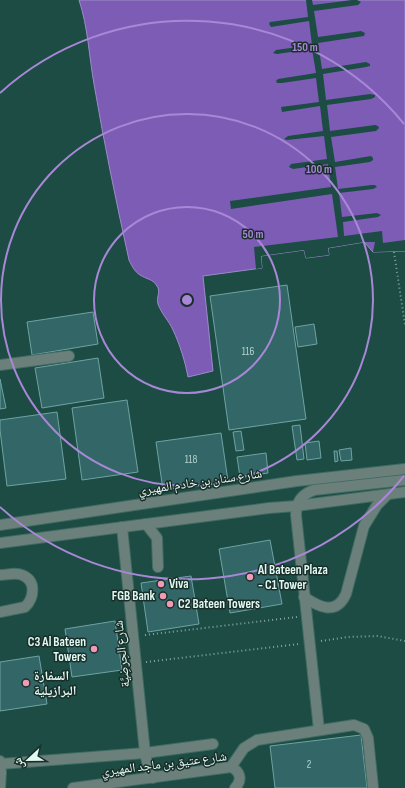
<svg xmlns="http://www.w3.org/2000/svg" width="405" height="788" viewBox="0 0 405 788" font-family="'Sofia Sans Condensed','Noto Naskh Arabic',sans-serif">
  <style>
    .water { fill: #7d5cb6; stroke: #9b8bc8 }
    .pier { fill: #1c4c43 }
    .building { fill: #336667; stroke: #6fa3a4 }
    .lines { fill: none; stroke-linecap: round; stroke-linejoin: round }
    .minor-casing { stroke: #3f6b63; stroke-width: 12 }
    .path { stroke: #83a7a0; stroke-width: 2; stroke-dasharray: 1 3; stroke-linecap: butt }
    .minor { stroke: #6c807b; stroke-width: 10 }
    .ring { fill: none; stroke: #a888d6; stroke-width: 2 }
    .poi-dot { fill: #f09ab6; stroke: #1a2e29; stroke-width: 1.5 }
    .labels { text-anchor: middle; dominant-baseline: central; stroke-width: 3; stroke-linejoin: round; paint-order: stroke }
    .number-label { font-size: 11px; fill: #b5d4d0 }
    .street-label { font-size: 13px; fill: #e0f9f3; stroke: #1a2e29 }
    .poi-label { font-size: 13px; font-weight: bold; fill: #e0f9f3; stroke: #1a2e29; text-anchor: start }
    .centre { fill: #a888d6; stroke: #1a2e29; stroke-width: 2 }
    .ring-label { font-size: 12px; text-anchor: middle; font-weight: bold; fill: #a888d6; stroke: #1a2e29; stroke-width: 3; stroke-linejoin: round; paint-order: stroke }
  </style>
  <rect width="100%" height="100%" fill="#1c4c43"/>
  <path class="water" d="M 79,0 L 405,0 L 405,251 L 373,252 L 364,242 L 328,248 L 329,255 L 306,258 L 304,250 L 261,256 L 262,268 L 203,276 L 213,371 L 188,377 C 185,361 180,345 173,330 C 169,321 161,313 158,304 C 156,298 161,291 157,286 C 153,279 146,279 140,275 C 134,271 132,266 129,260 C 116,201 104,143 94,84 C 89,56 88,27 79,0 Z"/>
  <polygon class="pier" points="306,0 312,0 313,5 352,0 357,0 361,2 358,5 314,11 318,37 361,31 365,33 364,36 318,43 322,69 366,62 370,64 370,66 366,67 323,74 326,100 370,94 375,95 375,97 371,99 327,105 330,131 375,125 378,126 379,128 376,131 331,137 335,162 371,156 373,158 373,160 370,162 335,167 338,189 372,185 375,185 377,187 373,189 339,193 342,217 377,213 381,215 378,217 343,222 344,236 382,231 383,243 405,240 405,251 373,252 375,242 364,242 328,248 329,255 306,258 304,250 261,256 262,268 256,269 254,247 338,237 332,194 231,209 230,201 331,187 328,164 293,169 289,167 291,164 327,159 324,136 287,140 284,139 288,136 323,131 320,106 282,112 281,107 319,102 316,78 282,83 277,83 276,81 278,79 316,73 312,49 277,54 273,53 276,50 312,45 309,21 271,27 269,24 270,22 308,17"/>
  <g class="building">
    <polygon points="287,285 306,419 229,430 210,296"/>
    <polygon points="93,312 98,344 32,355 27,322"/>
    <polygon points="314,324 317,344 298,347 295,327"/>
    <polygon points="98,358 104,398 42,408 35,368"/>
    <polygon points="0,379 6,408 0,409"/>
    <polygon points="127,400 138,472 82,480 72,408"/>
    <polygon points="57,412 66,479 7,486 0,430 0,420"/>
    <polygon points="300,425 304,459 297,460 292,426"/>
    <polygon points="241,431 244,450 236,451 233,432"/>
    <polygon points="221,433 228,481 163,490 156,442"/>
    <polygon points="319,441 321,458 307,460 305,443"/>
    <polygon points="351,448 352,460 341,461 339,450"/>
    <polygon points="334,451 337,451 338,461 335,462"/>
    <polygon points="266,453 268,473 240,477 237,457"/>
    <polygon points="270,540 282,604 230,613 219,549"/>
    <polygon points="191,576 199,624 148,632 141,583"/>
    <polygon points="115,621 122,670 72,677 65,629"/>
    <polygon points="39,656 47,704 0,711 0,662"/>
    <polygon points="361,735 367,788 275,788 270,746"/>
  </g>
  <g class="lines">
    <defs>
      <g id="minor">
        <polyline points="0,365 69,356"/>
        <polyline points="146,524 157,538 158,567"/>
        <polyline points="0,525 297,481 405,469"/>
        <polyline points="122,527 145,753 148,766 153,778"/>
        <polyline points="0,543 269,508 296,506 405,492"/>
        <path d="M 0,575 C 7,575 16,572 22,575 C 37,581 34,598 25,607 L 0,612"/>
        <path d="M 304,597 C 319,607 336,616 346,594 L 364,526 L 377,505 L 387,495"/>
        <path d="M 319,730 L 296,515 C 296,502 302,494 314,490 L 405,480"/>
        <polyline points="0,761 1,773 0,788"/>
        <polyline points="0,764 145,753 213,744"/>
        <polyline points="231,767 244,748 257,740 354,725 364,729 368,738 373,787"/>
        <path d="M 73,788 L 231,767 C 240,771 243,780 235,788"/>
      </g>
    </defs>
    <use href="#minor" class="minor-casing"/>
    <g class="path">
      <polyline points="394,252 405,325"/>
      <polyline points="145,635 297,617"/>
      <polyline points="321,641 348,637 378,636 405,641"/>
      <polyline points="146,662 299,644"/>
    </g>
    <use href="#minor" class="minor"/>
  </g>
  <g class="ring">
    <circle cx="187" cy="300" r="93"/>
    <circle cx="187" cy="300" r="186"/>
    <path d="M404 476A279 279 0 0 1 0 507M0 93A279 279 0 0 1 404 124"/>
  </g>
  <g class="poi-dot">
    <circle cx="250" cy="577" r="4"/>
    <circle cx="161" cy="584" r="4"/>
    <circle cx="163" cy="596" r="4"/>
    <circle cx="170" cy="604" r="4"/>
    <circle cx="94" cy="649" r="4"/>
    <circle cx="26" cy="683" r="4"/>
  </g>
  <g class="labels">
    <g class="number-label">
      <text x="248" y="351">116</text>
      <text x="191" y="459">118</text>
      <text x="309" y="764">2</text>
    </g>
    <g class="street-label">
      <text transform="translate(200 482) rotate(-8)">شارع سنان بن خادم المهيري</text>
      <text transform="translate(122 654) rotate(-96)">شارع الحِرضِيَّة</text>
      <text transform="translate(164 764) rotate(-7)">شارع عتيق بن ماجد المهيري</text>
    </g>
    <g class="poi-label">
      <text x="258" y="570">Al Bateen Plaza<tspan x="258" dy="15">- C1 Tower</tspan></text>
      <text x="169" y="584">Viva</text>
      <text x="155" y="596" text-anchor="end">FGB Bank</text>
      <text x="178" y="604">C2 Bateen Towers</text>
      <text x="86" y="642" text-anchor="end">C3 Al Bateen<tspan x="86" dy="15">Towers</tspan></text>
      <text x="34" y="676">السفارة<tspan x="34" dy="15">البرازيلية</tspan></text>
    </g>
  </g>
  <circle cx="187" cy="300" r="6" class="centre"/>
  <g class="ring-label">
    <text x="305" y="51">150 m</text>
    <text x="319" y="173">100 m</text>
    <text x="253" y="238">50 m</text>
  </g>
  <g transform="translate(28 760) rotate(248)" stroke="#1a2e29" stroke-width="3" paint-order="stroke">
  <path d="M0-3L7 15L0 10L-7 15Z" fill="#e0f9f3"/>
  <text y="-6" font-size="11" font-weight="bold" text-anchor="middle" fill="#e0f9f3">ش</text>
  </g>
</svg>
